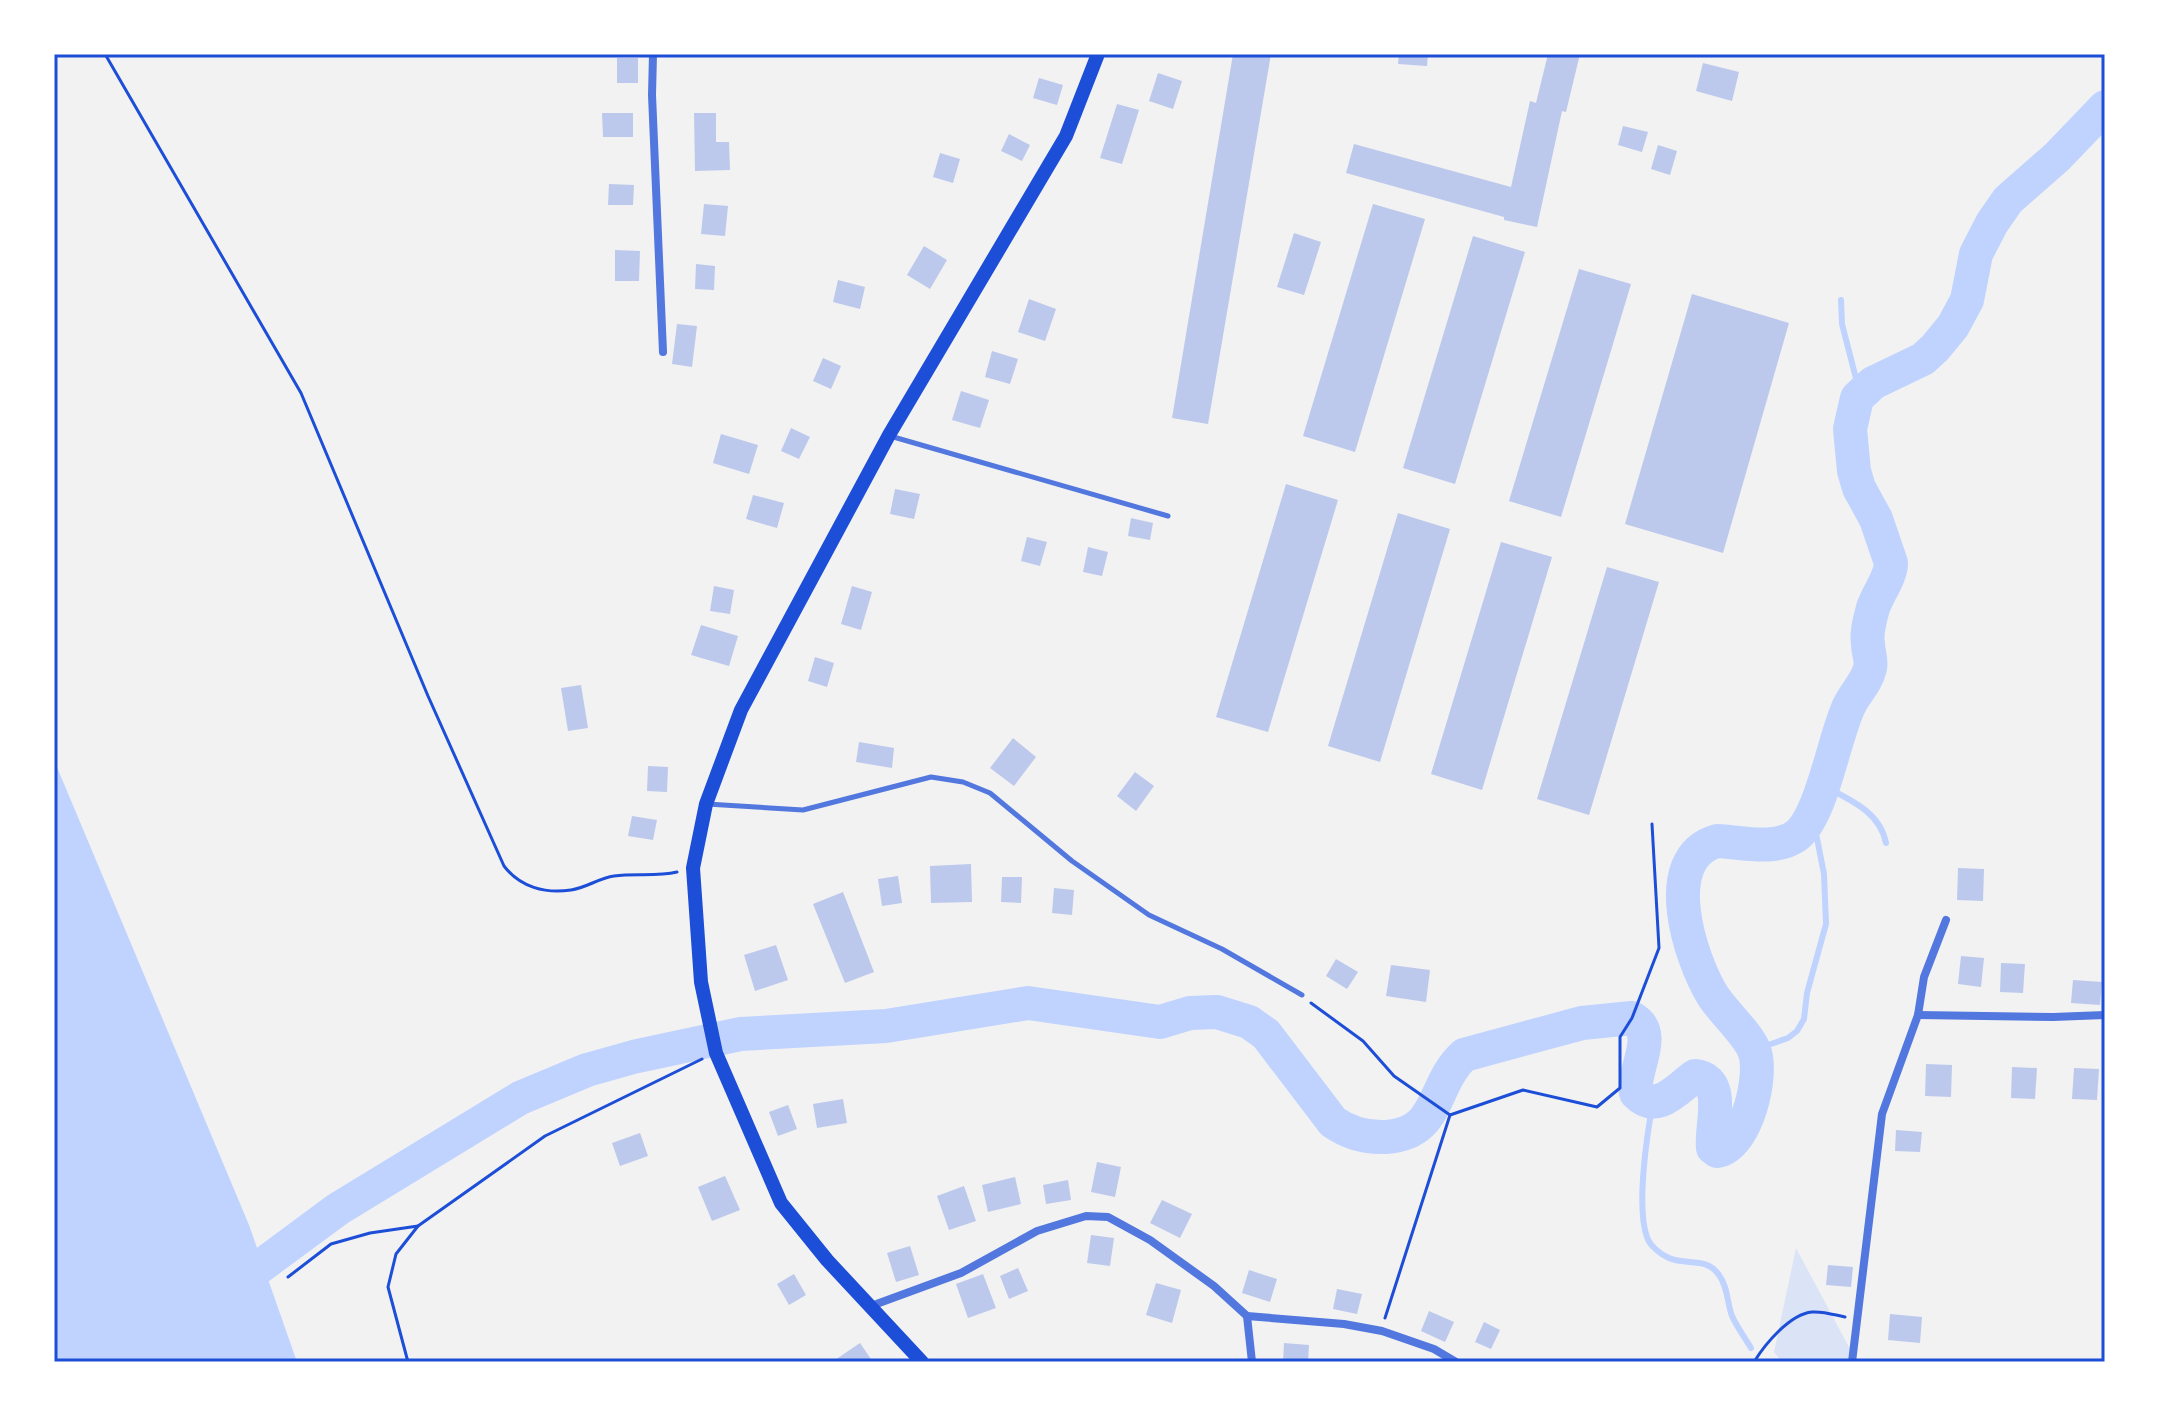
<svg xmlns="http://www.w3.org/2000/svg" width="2159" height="1416" viewBox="0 0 2159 1416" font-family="'Fira Sans Condensed',sans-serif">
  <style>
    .green { fill: #dbe4f7 }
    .water { fill: #bfd3fe }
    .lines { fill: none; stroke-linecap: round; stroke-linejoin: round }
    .stream { stroke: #bfd3fe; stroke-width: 6 }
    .river { stroke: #bfd3fe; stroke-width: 34 }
    .building { fill: #bdc9ec }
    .path { stroke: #1d4ed8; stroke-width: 3 }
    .service { stroke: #5277de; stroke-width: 5 }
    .minor { stroke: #5277de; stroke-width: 8 }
    .secondary { stroke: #1d4ed8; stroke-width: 14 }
    .neatline { fill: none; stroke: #1d4ed8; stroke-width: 3 }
  </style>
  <rect width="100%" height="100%" fill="#f2f2f2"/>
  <polygon class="green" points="1796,1248 1857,1362 1782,1362 1774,1352"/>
  <polygon class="water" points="54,760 249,1225 297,1362 54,1362"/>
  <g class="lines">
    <g class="stream">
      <polyline points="1841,300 1842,324 1860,394"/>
      <path d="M 1822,785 C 1848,799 1880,811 1886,843"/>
      <polyline points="1754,1050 1788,1038 1797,1031 1804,1019 1807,993 1826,924 1824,874 1812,813"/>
      <path d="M 1653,1102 C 1647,1134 1636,1207 1647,1237 C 1650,1246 1660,1254 1669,1258 C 1687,1266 1706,1256 1719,1275 C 1728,1287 1727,1303 1732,1316 C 1737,1327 1745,1338 1751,1348"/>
    </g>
    <path class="river" d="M 227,1291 L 338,1209 L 520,1098 L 587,1070 L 637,1056 L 740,1034 L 886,1026 L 1028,1003 L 1160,1022 L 1190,1013 L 1217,1012 L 1249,1022 L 1266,1034 L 1333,1122 C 1349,1133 1366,1138 1386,1137 C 1441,1134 1431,1085 1464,1055 L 1582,1023 L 1632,1018 C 1660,1034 1632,1069 1636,1093 C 1657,1115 1677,1089 1695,1076 C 1728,1079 1710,1128 1713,1148 L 1717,1151 C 1747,1146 1764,1074 1754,1050 C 1747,1033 1724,1013 1713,996 C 1690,959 1657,858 1717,841 C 1741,842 1775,851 1796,836 C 1822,817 1834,737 1849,706 C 1855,693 1867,682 1870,668 C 1872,660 1868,652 1868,644 C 1866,633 1870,619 1873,608 C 1878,593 1891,577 1891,563 L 1876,519 L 1859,488 L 1854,471 L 1850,429 L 1857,398 L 1873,383 L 1923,359 L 1935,348 L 1953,326 L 1967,300 L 1976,254 L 1992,223 L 2008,200 L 2057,157 L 2105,107"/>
  </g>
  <g class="building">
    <polygon points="1233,54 1271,54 1208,424 1172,418"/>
    <polygon points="1399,54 1428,54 1427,66 1398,64"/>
    <polygon points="1548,54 1580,54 1566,112 1562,111 1537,227 1504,220 1504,217 1346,173 1354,144 1511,187 1530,101 1536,103"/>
    <rect x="617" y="58" width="21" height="25"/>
    <polygon points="1703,63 1739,72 1732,101 1696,91"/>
    <polygon points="1158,73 1182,81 1173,109 1149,101"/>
    <polygon points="1039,78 1063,85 1057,105 1033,98"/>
    <polygon points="1117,104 1139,110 1122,164 1100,158"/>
    <polygon points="602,113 633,113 633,137 603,137"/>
    <polygon points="694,113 716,113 716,142 729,142 730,170 695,171"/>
    <polygon points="1623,126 1648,132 1642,152 1618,145"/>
    <polygon points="1009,134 1030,145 1022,161 1001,151"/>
    <polygon points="1658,145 1677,151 1670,175 1651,169"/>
    <polygon points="940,153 960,159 953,183 933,177"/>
    <polygon points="609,184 634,185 633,205 608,205"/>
    <polygon points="704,204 728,206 725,236 701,234"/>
    <polygon points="1373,204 1425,219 1355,452 1303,436"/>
    <polygon points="1294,233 1321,242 1304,295 1277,287"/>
    <polygon points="1473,236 1525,252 1455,484 1403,468"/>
    <polygon points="924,246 947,260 930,289 907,275"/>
    <polygon points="615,250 640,251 639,281 615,281"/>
    <polygon points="696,264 715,266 714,290 695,289"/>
    <polygon points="1579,269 1631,284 1561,517 1509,501"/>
    <polygon points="838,280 865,287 860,309 833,302"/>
    <polygon points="1692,294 1789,323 1723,553 1625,524"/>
    <polygon points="1029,299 1056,309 1045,341 1018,332"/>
    <polygon points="677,324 697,326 692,367 672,364"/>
    <polygon points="992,351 1018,359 1010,384 985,377"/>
    <polygon points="823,358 841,366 831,389 813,381"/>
    <polygon points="961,391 989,400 980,428 952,420"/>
    <polygon points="791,428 810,437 799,459 781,451"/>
    <polygon points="721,434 758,445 749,474 713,463"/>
    <polygon points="1286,484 1338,500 1268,732 1216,717"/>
    <polygon points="895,489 920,494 914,519 890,514"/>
    <polygon points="753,495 784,503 777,528 746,519"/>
    <polygon points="1398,513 1450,529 1380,762 1328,746"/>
    <polygon points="1131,518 1153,523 1150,540 1128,536"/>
    <polygon points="1027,537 1047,542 1040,566 1021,561"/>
    <polygon points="1501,542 1552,557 1482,790 1431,774"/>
    <polygon points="1088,547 1108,552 1102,576 1083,572"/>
    <polygon points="1607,567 1659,582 1589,815 1537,799"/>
    <polygon points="714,586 734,590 730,614 710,611"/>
    <polygon points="852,586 872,592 861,630 841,624"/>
    <polygon points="701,625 738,636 729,666 691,655"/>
    <polygon points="815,657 834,663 827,687 808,681"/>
    <polygon points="581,685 588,728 568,731 561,688"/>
    <polygon points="1013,738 1036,757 1014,786 990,768"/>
    <polygon points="859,742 894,748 892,768 856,762"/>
    <polygon points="648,766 668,767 667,792 647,791"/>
    <polygon points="1135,772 1154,786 1136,811 1117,796"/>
    <polygon points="632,816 657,820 653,840 628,836"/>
    <polygon points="971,864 972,902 931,903 930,866"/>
    <polygon points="1958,868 1984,869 1983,901 1957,900"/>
    <polygon points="898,876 902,903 882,906 878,879"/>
    <polygon points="1002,877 1022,877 1021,903 1001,902"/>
    <polygon points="1054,888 1074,890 1072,915 1052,913"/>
    <polygon points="843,892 874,972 845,983 813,904"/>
    <polygon points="776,945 788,980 755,991 744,955"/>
    <polygon points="1961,956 1984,958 1981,987 1958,984"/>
    <polygon points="1336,959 1358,972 1347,989 1326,976"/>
    <polygon points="2001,963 2025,964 2023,993 2000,992"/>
    <polygon points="1391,965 1430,970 1426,1002 1386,996"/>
    <polygon points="2073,980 2102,982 2100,1005 2071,1003"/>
    <polygon points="1926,1064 1952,1065 1951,1097 1925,1096"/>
    <polygon points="2012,1067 2037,1068 2035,1099 2011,1098"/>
    <polygon points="2074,1068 2099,1069 2097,1100 2072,1099"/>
    <polygon points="843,1099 847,1123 817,1128 813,1104"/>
    <polygon points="788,1105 797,1129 778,1136 769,1112"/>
    <polygon points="1896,1130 1922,1132 1920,1152 1895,1151"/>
    <polygon points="640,1133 648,1156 620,1166 612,1143"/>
    <polygon points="1097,1162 1121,1167 1115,1197 1091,1192"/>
    <polygon points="725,1176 740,1210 712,1221 698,1187"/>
    <polygon points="1015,1177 1021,1204 988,1212 982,1185"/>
    <polygon points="1068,1180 1071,1200 1046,1204 1043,1185"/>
    <polygon points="964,1186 976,1221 949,1230 937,1196"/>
    <polygon points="1162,1200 1192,1214 1180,1238 1150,1223"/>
    <polygon points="1091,1235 1114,1238 1110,1266 1087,1263"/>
    <polygon points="910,1246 919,1275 896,1282 887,1253"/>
    <polygon points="1828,1265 1853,1267 1851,1287 1826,1285"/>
    <polygon points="1018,1268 1028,1291 1009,1299 1000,1276"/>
    <polygon points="1249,1270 1277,1279 1270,1302 1242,1293"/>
    <polygon points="794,1274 806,1295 789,1305 777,1284"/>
    <polygon points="983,1274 996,1308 968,1318 956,1284"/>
    <polygon points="1156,1283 1181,1290 1172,1323 1146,1315"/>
    <polygon points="1337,1289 1362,1294 1357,1314 1333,1309"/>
    <polygon points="1429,1311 1454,1322 1445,1342 1421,1331"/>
    <polygon points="1890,1314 1922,1317 1920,1343 1888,1340"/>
    <polygon points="1484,1322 1500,1330 1491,1349 1475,1342"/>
    <polygon points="860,1343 873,1362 832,1362"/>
    <polygon points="1284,1343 1309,1345 1308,1362 1283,1362"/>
  </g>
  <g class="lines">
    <g class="path">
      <path d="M 105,54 L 301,393 L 428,696 L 504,866 C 520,887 545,894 571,890 C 586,888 599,878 614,876 C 636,873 656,877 677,872"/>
      <polyline points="1311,1003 1363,1041 1394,1076 1450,1115 1385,1318"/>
      <polyline points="1450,1115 1523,1090 1597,1107 1620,1088 1620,1037 1632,1018 1659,948 1652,824"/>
      <polyline points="288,1277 331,1244 370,1233 418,1226"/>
      <polyline points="408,1362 388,1287 396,1254 418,1226 545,1136 702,1059"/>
      <path d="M 1754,1362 C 1765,1344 1790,1314 1812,1312 C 1823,1311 1835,1315 1845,1317"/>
    </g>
    <g class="service">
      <polyline points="890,436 1168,516"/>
      <polyline points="707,804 803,810 931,777 963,782 990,793 1072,861 1149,915 1222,949 1302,995"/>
    </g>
    <g class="minor">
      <polyline points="653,54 652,95 663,352"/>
      <polyline points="1918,1015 2053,1017 2105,1015"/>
      <polyline points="871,1306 961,1273 1037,1231 1086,1216 1108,1217 1150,1240 1214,1286 1247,1316 1344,1324 1382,1331 1434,1349 1456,1362"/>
      <polyline points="1247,1316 1252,1362"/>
      <polyline points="1852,1362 1882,1114 1918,1015 1924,977 1946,920"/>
    </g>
    <polyline class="secondary" points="922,1362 827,1260 781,1203 716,1053 701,982 693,868 706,804 741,710 889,435 1066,136 1098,54"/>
  </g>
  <rect width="2159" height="1416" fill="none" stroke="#ffffff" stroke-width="112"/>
  <rect x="56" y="56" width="2047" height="1304" class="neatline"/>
</svg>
